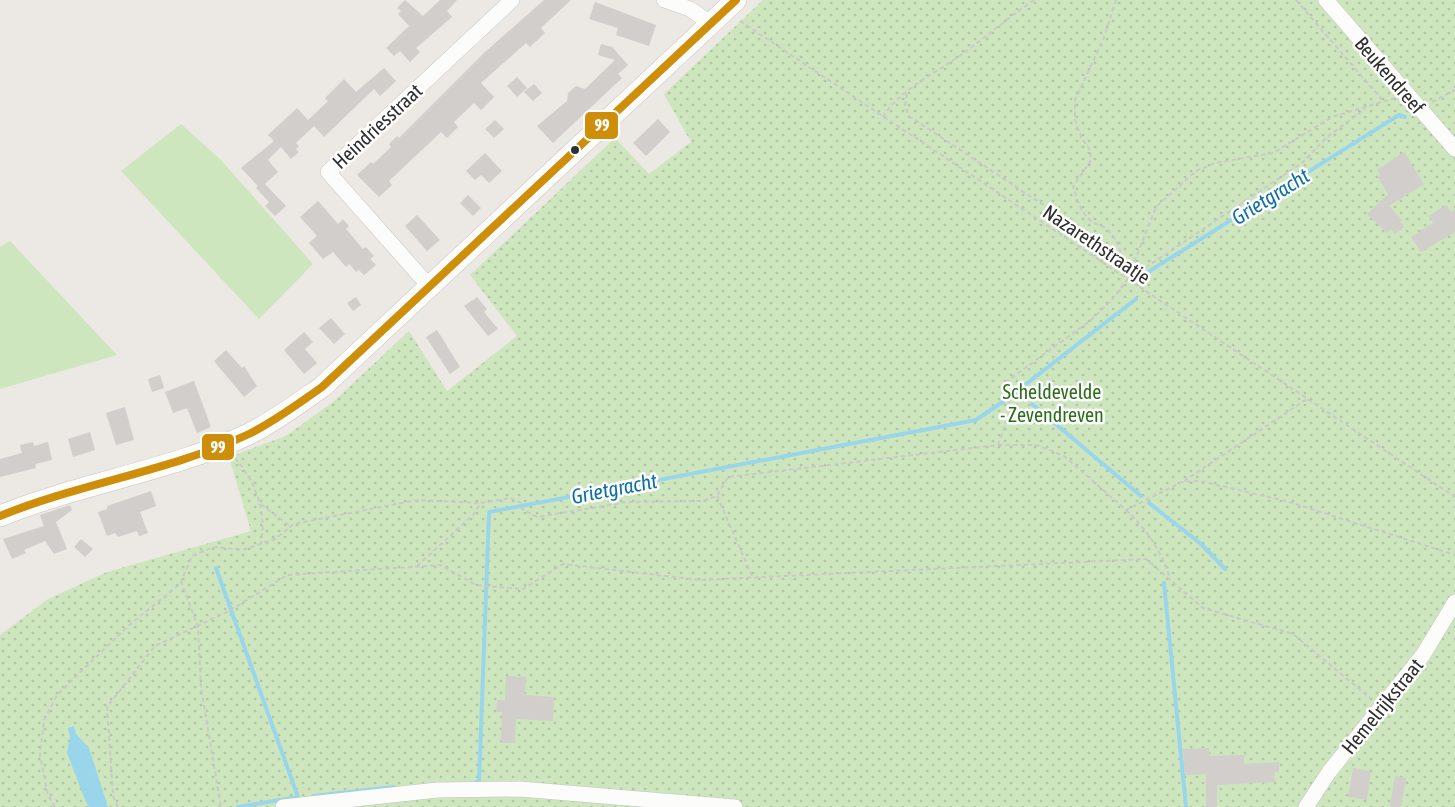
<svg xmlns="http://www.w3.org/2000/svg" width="1455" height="807" viewBox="0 0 1455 807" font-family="'Asap Condensed',sans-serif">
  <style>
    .grass { fill: #cee6be }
    .park { fill: url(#park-dots) }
    .water { fill: #99d6ec }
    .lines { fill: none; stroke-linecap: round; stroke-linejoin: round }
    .stream { stroke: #99d6ec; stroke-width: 4 }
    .building { fill: #d1cecb }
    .street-casing { stroke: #c5c4c5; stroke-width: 16 }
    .secondary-casing { stroke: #c5c4c5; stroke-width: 22 }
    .path { stroke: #c9c9c8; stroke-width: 2; stroke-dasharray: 4.5 3; stroke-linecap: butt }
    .street { stroke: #fcfcfb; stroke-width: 15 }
    .secondary { stroke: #fcfcfb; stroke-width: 21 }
    .bus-1-casing { stroke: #fff; stroke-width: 12 }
    .bus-1 { stroke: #cf8e09; stroke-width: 8 }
    .bus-dot { fill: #2e2e2e; stroke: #fff; stroke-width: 2 }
    .labels { text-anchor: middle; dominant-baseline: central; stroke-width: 5; stroke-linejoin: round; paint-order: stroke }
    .street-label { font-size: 20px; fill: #2e2e2e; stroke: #fff }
    .park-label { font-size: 20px; fill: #2c6e1b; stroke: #fff }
    .water-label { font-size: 21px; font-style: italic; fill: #0d6fa3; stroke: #fff }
    .line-badge { stroke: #fff; stroke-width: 2 }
    .badge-label { font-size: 16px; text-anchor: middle; font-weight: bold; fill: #fff }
  </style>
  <defs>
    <pattern id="park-dots" width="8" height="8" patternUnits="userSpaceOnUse" patternTransform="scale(1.5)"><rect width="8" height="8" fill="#cee6be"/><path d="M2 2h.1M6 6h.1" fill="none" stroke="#b1c6a4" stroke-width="1.8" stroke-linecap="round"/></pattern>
  </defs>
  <rect width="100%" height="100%" fill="#ece8e4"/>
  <g class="grass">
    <polygon points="181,124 221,160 313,264 259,319 121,171"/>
    <polygon points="10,241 117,355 0,389 0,247"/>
  </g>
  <polygon class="park" points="763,0 1455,0 1455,807 0,807 0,635 48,599 107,572 251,531 229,457 286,436 333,402 409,331 447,391 517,336 470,275 615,138 649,174 691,142 664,94"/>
  <polygon class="water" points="74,726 76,734 89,748 108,807 89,807 86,802 67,753 70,737 68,728"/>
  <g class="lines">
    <g class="stream">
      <polyline points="1137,279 1399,115 1405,117"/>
      <polyline points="1012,395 1136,299"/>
      <polyline points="1032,404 1141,496"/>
      <polyline points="1149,503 1201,544 1225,569"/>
      <polyline points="216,568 298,797 238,807"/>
      <polyline points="1164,583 1186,807"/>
      <polyline points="476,782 479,782 489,512 976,420 1004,401"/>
      <polyline points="313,796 394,787"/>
    </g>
  </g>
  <g class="building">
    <polygon points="405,0 423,16 440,0 457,0 447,11 452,17 416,48 420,52 410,62 400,51 394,56 386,48 409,26 398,14 401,11 397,8"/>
    <polygon points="544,0 571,0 541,28 545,33 530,47 526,43 481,83 494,97 481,110 474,103 454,122 458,127 447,138 441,132 389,181 392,185 379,197 357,175 371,162 373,164 391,147 389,144 397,136 399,138 485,52"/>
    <polygon points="595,2 656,25 649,46 616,35 618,28 589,19"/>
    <polygon points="601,44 612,47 628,65 618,74 622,78 553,143 537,126 567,101 568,93 576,86 585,89 615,60 598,55"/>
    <polygon points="384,68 396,81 380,96 374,89 324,137 314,126 296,143 299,146 296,149 299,152 291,159 281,147 268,160 278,172 265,184 286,206 275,216 265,206 269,202 256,188 258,186 241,168 274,141 268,135 297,108 308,120 328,101 325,98 344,79 356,92"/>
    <polygon points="517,77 527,88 517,97 507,86"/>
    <polygon points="534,84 542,93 533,101 524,92"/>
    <polygon points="658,119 670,132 646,156 633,143"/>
    <polygon points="495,120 504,129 494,138 485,129"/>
    <polygon points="1404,152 1424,184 1389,206 1402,220 1400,222 1404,227 1395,234 1391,229 1387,233 1367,214 1388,194 1377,176 1380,175 1377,170"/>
    <polygon points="485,153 502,171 489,183 481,175 475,180 466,171"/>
    <polygon points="468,195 481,208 473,216 460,203"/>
    <polygon points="318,201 338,224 343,219 349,226 346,229 363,249 366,247 374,256 370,259 376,265 364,275 359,270 356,272 349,264 346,267 333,252 323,259 309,243 317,236 300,217"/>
    <polygon points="1446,205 1451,212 1455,209 1455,232 1421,252 1411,237 1433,223 1429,216"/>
    <polygon points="417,215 440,240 427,251 405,226"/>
    <polygon points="356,297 361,305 353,311 347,303"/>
    <polygon points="477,297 487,309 484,312 498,329 488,336 464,306"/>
    <polygon points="331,318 345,334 334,344 319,328"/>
    <polygon points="437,330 460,367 450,374 426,337"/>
    <polygon points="304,332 313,342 305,349 317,363 304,374 284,350"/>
    <polygon points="226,350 242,368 244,366 257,386 244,397 214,361"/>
    <polygon points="160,375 164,388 152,392 148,379"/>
    <polygon points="194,381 211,427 197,433 187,408 173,413 165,392"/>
    <polygon points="125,407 134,440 116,445 106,413"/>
    <polygon points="90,432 95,450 73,457 68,439"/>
    <polygon points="33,442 34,446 48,442 52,460 35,464 36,468 0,477 0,459 22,453 20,445"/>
    <polygon points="151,491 156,506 140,512 148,533 139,536 137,531 118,537 115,533 107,536 98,512 107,509 107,506"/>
    <polygon points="70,505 72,510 56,522 67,549 54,554 45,541 24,550 26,553 12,559 3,539 44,526 40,515"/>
    <polygon points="81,539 93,549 85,557 74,547"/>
    <polygon points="506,676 526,677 525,695 554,697 553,721 516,719 515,743 501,743 502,712 496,712 497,700 505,700"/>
    <polygon points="1209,748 1209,756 1244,755 1244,764 1279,762 1279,772 1274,772 1275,782 1217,785 1217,807 1206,807 1206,774 1185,775 1183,749"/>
    <polygon points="1353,768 1371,771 1367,800 1348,797"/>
    <polygon points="1395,776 1406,778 1401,807 1390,807"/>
  </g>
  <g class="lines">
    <defs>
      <g id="street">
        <polyline points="664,0 690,9 710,23"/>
        <polyline points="1326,0 1455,149"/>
        <polyline points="429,286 328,172 512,0"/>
        <polyline points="283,807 437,790 520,789 735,807"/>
        <polyline points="1306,807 1329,772 1423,655 1455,602"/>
      </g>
      <path id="secondary" d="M 0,516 C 81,483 170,471 249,434 C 275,421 299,403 322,387 L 736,0"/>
    </defs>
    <use href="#street" class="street-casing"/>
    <use href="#secondary" class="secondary-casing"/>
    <g class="path">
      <path d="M 1116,0 L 1103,40 L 1075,100 L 1075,120 L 1082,139 L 1091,151 L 1090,162 L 1073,186 C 1077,198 1080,212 1090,220 C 1094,225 1102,225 1107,229 C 1119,239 1125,262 1123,277"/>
      <polyline points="1296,0 1384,102"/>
      <polyline points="740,21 1455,497"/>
      <polyline points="907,94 905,105 909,116 1069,222 1123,267"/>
      <polyline points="1432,102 1455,90"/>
      <path d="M 883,117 C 893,97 931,74 951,62 C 979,43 1005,20 1034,0"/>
      <polyline points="1127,280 1302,163 1327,137 1365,109"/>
      <polyline points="998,445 1012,406 1004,396 1006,382 1091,320 1112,300 1127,280 1156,207 1196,171 1215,163 1273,153 1332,117 1395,98"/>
      <path d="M 235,458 C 256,483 267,511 261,544"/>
      <polyline points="1184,481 1307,399"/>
      <polyline points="717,496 753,578"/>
      <polyline points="261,504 291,527"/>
      <path d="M 1126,510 C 1148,531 1160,549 1170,578"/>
      <polyline points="417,566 473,515 481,503"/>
      <polyline points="181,581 198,627 201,688 221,807"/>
      <polyline points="55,807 48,795 40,755 44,720 57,695 128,626 180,584 192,556 213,547 242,550 275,539 294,524 417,500 481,503 510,498 521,503 522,509 537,517 628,502 702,501 717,496 728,477 998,445 1037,445 1064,456 1126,510 1182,482 1200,481 1286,501 1455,555"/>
      <polyline points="118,807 113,796 107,707 155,646 229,611 287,575 441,565 476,585 523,589 563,564 700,580 1146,559 1203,608 1293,634 1370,698"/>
    </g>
    <use href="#street" class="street"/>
    <use href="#secondary" class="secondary"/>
    <defs>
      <path id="bus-1" d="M 0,516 C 81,483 170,471 249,434 C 275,421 299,403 322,387 L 736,0"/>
    </defs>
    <use href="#bus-1" class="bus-1-casing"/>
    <use href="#bus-1" class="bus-1"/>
  </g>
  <circle class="bus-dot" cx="575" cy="150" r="5"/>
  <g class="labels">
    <g class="street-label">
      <text transform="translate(1390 75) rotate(49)">Beukendreef</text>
      <text transform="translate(377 126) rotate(-43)">Heindriesstraat</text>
      <text transform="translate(1097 244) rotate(34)">Nazarethstraatje</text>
      <text transform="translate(1382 706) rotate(-51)">Hemelrijkstraat</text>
    </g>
    <g class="park-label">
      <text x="1052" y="391">Scheldevelde<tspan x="1052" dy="23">- Zevendreven</tspan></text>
    </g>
    <g class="water-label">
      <text transform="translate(1270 196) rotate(-32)">Grietgracht</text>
      <text transform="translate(614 488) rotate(-11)">Grietgracht</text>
    </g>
  </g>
  <g class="line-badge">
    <rect x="584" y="111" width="35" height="29" rx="6" fill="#cf8e09"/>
    <rect x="201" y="433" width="34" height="28" rx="6" fill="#cf8e09"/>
  </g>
  <g class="badge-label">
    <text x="602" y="131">99</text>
    <text x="218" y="453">99</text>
  </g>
</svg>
